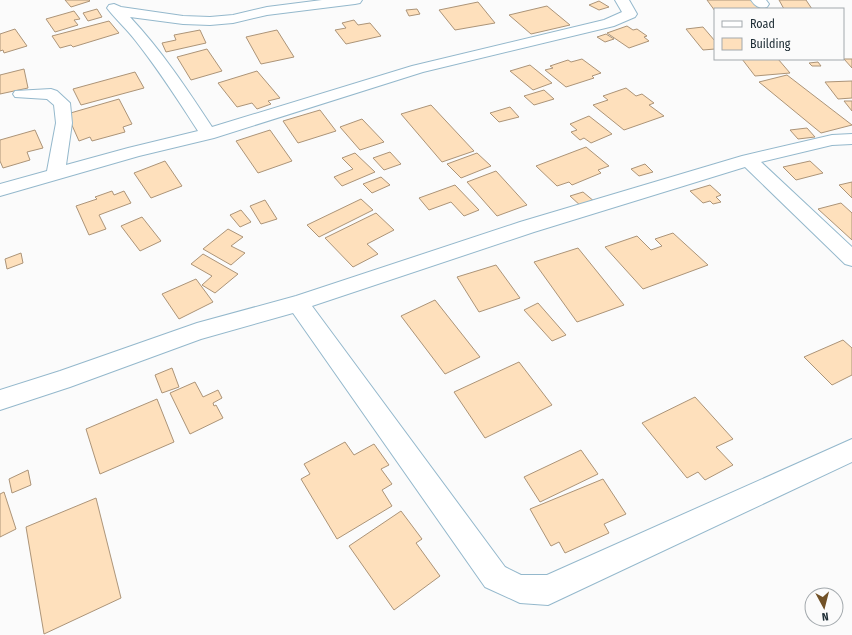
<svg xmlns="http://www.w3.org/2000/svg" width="852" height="635" viewBox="0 0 852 635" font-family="'Fira Sans Condensed',sans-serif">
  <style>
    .building { fill: #fee0bc; stroke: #ac9478 }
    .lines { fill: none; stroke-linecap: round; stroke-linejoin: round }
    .street-casing { stroke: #94b8cc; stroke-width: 2 }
    .street { fill: #fff; fill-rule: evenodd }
  </style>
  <rect width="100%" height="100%" fill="#fbfbfb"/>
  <g class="building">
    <polygon points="65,0 89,0 90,1 71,7"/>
    <polygon points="707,0 753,0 760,9 715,9 715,11"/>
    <polygon points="779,0 806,0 812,9 784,9"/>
    <polygon points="599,1 609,7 599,10 589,5"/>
    <polygon points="478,2 495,23 455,30 439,10"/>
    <polygon points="547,6 570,25 531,34 509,15"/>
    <polygon points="97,9 102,17 88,21 83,13"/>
    <polygon points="417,9 420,14 409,16 406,10"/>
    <polygon points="74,11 80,19 74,20 78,25 55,32 46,19"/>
    <polygon points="354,20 358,25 370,23 381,36 346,44 335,30 346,28 342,23"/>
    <polygon points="109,21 119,33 73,47 71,45 60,48 52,36"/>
    <polygon points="627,26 633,30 637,29 647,36 644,37 649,41 629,48 607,33"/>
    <polygon points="703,27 715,41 715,49 703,50 686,29"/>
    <polygon points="15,29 27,46 4,53 3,50 0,51 0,34"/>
    <polygon points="200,30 206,43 166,52 162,43 176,40 174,35"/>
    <polygon points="277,30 294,57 261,64 246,37"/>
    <polygon points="606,34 614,39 605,42 597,37"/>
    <polygon points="207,49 222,71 191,80 177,57"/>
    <polygon points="582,59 601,73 592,76 594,78 566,87 545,70 553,68 550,66 568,60 571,62"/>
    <polygon points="742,59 778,59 790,73 755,76"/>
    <polygon points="844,59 852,59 852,68"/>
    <polygon points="818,62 821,66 812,66 809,63"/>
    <polygon points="530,65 552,83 533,90 510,71"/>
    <polygon points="24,69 28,88 0,94 0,75"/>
    <polygon points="257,71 280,98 268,101 271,104 257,109 252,103 237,107 218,83"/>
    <polygon points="135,72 144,88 81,105 73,89"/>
    <polygon points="787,75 852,125 821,133 759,82"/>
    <polygon points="852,81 852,98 838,99 825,82"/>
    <polygon points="626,88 636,96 642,94 654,103 649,105 664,116 624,130 593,105 608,100 603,96"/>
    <polygon points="544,90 554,99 534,105 524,96"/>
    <polygon points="119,99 132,124 123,127 125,132 92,141 90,137 79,141 67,114"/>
    <polygon points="844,101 852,101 852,111"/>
    <polygon points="431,105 474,151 442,162 401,114"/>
    <polygon points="510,107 519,117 499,122 490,113"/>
    <polygon points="320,110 336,131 298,143 283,121"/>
    <polygon points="589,116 612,134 591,143 584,138 580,140 571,132 577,130 570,124"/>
    <polygon points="362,119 384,142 360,150 340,127"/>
    <polygon points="807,128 815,137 798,139 790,130"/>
    <polygon points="35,130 43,148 27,152 30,160 3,168 0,161 0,140"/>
    <polygon points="270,130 292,161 258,173 236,141"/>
    <polygon points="586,147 609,166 598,170 601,173 572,185 569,182 557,186 536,166"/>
    <polygon points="390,152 401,164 384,170 373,158"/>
    <polygon points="355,153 375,172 342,186 334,177 353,169 342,158"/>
    <polygon points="477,153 491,166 461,178 447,164"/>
    <polygon points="165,161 182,186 151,198 134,173"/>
    <polygon points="810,161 823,173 796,180 783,167"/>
    <polygon points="645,164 653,172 639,176 631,169"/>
    <polygon points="496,171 527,205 497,216 467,182"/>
    <polygon points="381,177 390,185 372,193 363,184"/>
    <polygon points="852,182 852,198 839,185"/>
    <polygon points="455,185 479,210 464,216 451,202 429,210 419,198"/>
    <polygon points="710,185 721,195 716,197 721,202 713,204 710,201 703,203 690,191"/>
    <polygon points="112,191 114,195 124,191 131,203 99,215 106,229 89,235 76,206 97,199 95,197"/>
    <polygon points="583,192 595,202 582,207 570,196"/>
    <polygon points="361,199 373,210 319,237 307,225"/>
    <polygon points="265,200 277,219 261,224 250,206"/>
    <polygon points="841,203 852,213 852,240 818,209"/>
    <polygon points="241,210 251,222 240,227 230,215"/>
    <polygon points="376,213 394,230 367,244 378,254 353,267 325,238"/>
    <polygon points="142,217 161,241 140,251 121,226"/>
    <polygon points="228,229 243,237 231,246 245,253 231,265 203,249"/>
    <polygon points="673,233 708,265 643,289 605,247 637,236 651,250 662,246 655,239"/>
    <polygon points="578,248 624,305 577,322 534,262"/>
    <polygon points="21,253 23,263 7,269 5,259"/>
    <polygon points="203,254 238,274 215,293 202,285 212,276 191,264"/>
    <polygon points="496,265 520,298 479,312 457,277"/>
    <polygon points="196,279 213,302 179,319 162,294"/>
    <polygon points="435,300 480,357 445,374 401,316"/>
    <polygon points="538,303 566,335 552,341 524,310"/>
    <polygon points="843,340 852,348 852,375 832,385 804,357"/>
    <polygon points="519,362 552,405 485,438 454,392"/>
    <polygon points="172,368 179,387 162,393 155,375"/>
    <polygon points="195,382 203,397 218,390 222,398 213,403 214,406 216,405 223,418 190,434 170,393"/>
    <polygon points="695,397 733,439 716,447 733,465 705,480 698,472 687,478 642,423"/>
    <polygon points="157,399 174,442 100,474 86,429"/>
    <polygon points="345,442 354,455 374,444 389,465 381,469 392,484 382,490 392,506 337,539 301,479 310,474 304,464"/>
    <polygon points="581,450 598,474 540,502 524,477"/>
    <polygon points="28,470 31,485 12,493 9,479"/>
    <polygon points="603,479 626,514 604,524 609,533 565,553 559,542 551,546 530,509"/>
    <polygon points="4,492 16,529 0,537 0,494"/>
    <polygon points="96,498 121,598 44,634 26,527"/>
    <polygon points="401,511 422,539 416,543 440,576 394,610 349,546"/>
  </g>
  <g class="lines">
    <defs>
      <g id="street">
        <path d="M 322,0 L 362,0 L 360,3 L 355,4 L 267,15 L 233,23 L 210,25 L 183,24 L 130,17 C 162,51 187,89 212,127 L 412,66 L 604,20 L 622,12 L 615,0 L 629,0 L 637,14 L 635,17 L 614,26 L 423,72 L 214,138 L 139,156 L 0,196 L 0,184 L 47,171 L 56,123 L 54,105 L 47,99 L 15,97 L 13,94 L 15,91 L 51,89 L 57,91 L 70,103 L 72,123 L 66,165 L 128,148 L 198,131 C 178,100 158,69 135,40 C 127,29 115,19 107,8 L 109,5 L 114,4 L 121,7 L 183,16 L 210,17 L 233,15 L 267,7 Z"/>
        <path d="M 751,0 L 766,0 L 769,4 L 767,7 C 759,9 755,6 751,0 Z"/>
        <polygon points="852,134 852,144 832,145 761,162 852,247 852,266 845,264 745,167 534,232 312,306 505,567 521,575 547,575 852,439 852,462 548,605 520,603 485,587 293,313 201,339 70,387 0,410 0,390 60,371 197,323 296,296 520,222 742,156 832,135"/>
      </g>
    </defs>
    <use href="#street" class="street-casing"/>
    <use href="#street" class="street"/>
  </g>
  <rect x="714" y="8" width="130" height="52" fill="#fbfbfb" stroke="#a3a9ad"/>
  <rect x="722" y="21" width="20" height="6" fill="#ffffff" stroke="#a3a9ad"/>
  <text x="750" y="28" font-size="12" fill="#202f37">Road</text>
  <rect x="722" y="38" width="20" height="12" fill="#fee0bc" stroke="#a3a9ad"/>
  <text x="750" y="48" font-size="12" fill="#202f37">Building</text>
  <g transform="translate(824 607) rotate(173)"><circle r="19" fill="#fbfbfb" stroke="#a3a9ad"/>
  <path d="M0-3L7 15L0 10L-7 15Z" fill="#715127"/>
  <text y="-6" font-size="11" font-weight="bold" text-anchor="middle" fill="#202f37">N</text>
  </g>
</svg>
